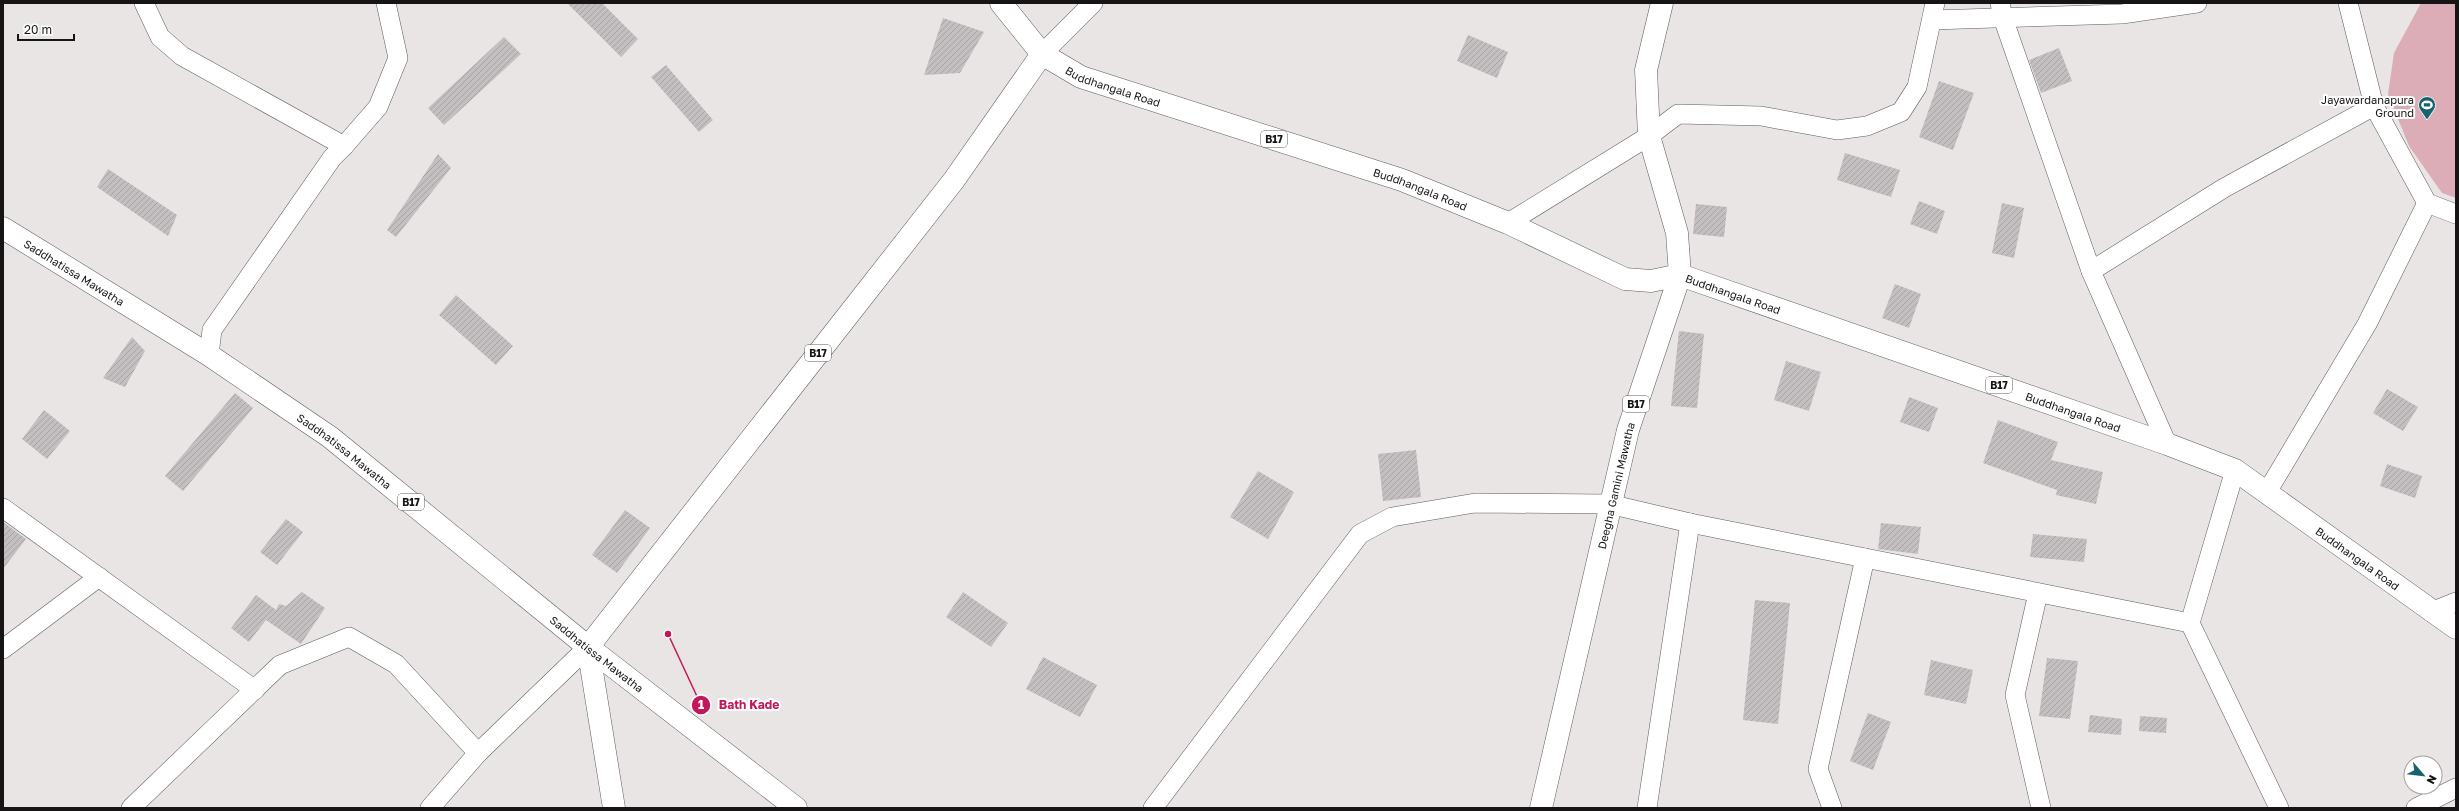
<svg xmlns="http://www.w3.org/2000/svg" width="2459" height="811" viewBox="0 0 2459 811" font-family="'Golos Text',sans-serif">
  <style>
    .pitch { fill: #dcacb7 }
    .building { fill: url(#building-hatch) }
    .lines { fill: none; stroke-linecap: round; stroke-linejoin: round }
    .street-casing { stroke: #5f5b5c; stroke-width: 20 }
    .primary-casing { stroke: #5f5b5c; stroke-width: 23 }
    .street { stroke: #fff; stroke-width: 19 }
    .primary { stroke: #fff; stroke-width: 22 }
    .labels { text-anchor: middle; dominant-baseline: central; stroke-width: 4; stroke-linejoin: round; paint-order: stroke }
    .shield { fill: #fff; stroke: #5c5a5b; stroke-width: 1 }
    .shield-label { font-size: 10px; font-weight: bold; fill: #161415 }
    .street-label { font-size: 11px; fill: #161415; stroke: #fff }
    .poi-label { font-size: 11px; fill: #161415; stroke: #fff; text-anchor: end }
    .leader { fill: none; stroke: #c2185b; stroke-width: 1.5 }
    .callout-dot { fill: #c2185b; stroke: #fff; stroke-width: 1.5 }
    .mark-label { font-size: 12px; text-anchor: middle; font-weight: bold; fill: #fff }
    .callout-label { font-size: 12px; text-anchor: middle; font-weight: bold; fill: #c2185b; stroke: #fff; stroke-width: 4; stroke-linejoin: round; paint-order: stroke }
  </style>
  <defs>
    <pattern id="building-hatch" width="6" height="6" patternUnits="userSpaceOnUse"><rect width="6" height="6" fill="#c3bfc0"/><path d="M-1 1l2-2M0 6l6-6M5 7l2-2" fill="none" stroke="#a7a3a4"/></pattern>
  </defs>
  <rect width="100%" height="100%" fill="#e9e5e5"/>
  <polygon class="pitch" points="2421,3 2456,3 2456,198 2442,193 2409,146 2388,94 2394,53"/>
  <g class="building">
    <polygon points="567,3 602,3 638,39 621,57"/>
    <polygon points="943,18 984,32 960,73 924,75"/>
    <polygon points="1468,35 1508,52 1497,78 1457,61"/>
    <polygon points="504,37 521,54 444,125 428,108"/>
    <polygon points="2059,48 2072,81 2041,93 2029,60"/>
    <polygon points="666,65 713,120 699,132 651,77"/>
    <polygon points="1939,81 1974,93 1953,150 1919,137"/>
    <polygon points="1845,153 1900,170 1891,197 1837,180"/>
    <polygon points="438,154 451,168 396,237 387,230"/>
    <polygon points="108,169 177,215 168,236 97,187"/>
    <polygon points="1919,201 1945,211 1937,234 1910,224"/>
    <polygon points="2002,203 2024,208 2014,258 1992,253"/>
    <polygon points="1696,204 1727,207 1724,237 1693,234"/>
    <polygon points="1895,284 1921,294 1909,328 1882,318"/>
    <polygon points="456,295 513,346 496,365 439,315"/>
    <polygon points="1679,331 1704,334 1697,408 1671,406"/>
    <polygon points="132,337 145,351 125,387 103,378"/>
    <polygon points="1786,361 1821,372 1809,411 1774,400"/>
    <polygon points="2387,389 2418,407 2403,431 2373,413"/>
    <polygon points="235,393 253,408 183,491 165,476"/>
    <polygon points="1909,397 1938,408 1929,432 1900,422"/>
    <polygon points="44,410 70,431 47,459 22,439"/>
    <polygon points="1998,420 2058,442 2051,460 2103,472 2096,504 2056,495 2057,490 1983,463"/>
    <polygon points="1416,450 1421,497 1383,501 1378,454"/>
    <polygon points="2387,464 2422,476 2415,498 2380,486"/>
    <polygon points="1258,471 1294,492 1268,539 1230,517"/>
    <polygon points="625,510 650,528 617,573 592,555"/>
    <polygon points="286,519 303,532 277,565 260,552"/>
    <polygon points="3,522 26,539 3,569"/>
    <polygon points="1881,523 1921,527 1918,554 1878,549"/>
    <polygon points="2033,534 2087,539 2084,562 2030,557"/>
    <polygon points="302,592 325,608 301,644 266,620 249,642 231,628 256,595 276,610 279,604 286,606"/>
    <polygon points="963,592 1008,623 991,647 946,617"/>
    <polygon points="1755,600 1790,603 1778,724 1743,720"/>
    <polygon points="1043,657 1097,685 1080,717 1026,689"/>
    <polygon points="2047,658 2078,661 2070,719 2039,716"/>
    <polygon points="1931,660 1973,670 1966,704 1924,695"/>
    <polygon points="1868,713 1891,722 1873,770 1850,761"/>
    <polygon points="2090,715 2122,719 2121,735 2088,732"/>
    <polygon points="2140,716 2167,718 2166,733 2139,731"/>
  </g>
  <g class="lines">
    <defs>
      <g id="street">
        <polyline points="144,3 160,37 182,56 344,146 378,107 398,58 386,3"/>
        <polyline points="2000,3 2003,18 2091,271 2167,444"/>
        <polyline points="2348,3 2374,106 2427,203 2456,214"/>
        <polyline points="1932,20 2122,14 2197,3"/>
        <polyline points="1042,54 1093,3"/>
        <polyline points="1508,223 1649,136 1678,114 1761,116 1837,130 1867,126 1901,112 1917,87 1935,3"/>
        <polyline points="2091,271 2224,188 2374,106"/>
        <polyline points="209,355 212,330 332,158 344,146"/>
        <polyline points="2267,492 2367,324 2427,203"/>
        <polyline points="3,508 255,690"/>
        <polyline points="2038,593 2015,695 2041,808"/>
        <polyline points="2431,612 2456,602"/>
        <polyline points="2190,623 2235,470"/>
        <polyline points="3,649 99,577"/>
        <polyline points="131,808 280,665 349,637 396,664 478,753"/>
        <polyline points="430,808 478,753 588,647"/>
        <polyline points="1153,808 1360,534 1392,517 1475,503 1609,504 1690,523 2190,623 2279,808"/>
        <polyline points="1647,808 1690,523"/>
        <polyline points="1832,808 1818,769 1865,558"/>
        <polyline points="2416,808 2456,788"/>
      </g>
      <g id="primary">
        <path id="s1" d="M 1001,3 L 1042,54 L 1081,77 L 1402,180 L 1508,223 L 1625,279 L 1651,281 L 1680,275 L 2167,444 L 2235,470 L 2456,628"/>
        <path id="s2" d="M 3,228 L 209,355 L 330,437 L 588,647 L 796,808"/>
        <polyline points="614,808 588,647 954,180 1042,54"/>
        <path id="s3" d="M 1541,808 L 1628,430 L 1680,275 L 1677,233 L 1649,136 L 1646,70 L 1662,3"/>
      </g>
    </defs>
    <use href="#street" class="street-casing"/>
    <use href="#primary" class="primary-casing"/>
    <use href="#street" class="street"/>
    <use href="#primary" class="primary"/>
  </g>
  <defs>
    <symbol id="stadium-pin" viewBox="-11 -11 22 30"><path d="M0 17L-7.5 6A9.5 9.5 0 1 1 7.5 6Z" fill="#186270" stroke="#fff"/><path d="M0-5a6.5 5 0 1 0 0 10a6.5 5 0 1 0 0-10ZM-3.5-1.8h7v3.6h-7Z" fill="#fff"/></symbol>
  </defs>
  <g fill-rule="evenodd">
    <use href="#stadium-pin" x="2417" y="95" width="20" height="27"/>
  </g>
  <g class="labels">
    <g class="shield">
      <rect x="1261" y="131" width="26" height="16" rx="3"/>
      <rect x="805" y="345" width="26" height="16" rx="3"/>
      <rect x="1986" y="377" width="26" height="16" rx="3"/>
      <rect x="1623" y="396" width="26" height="16" rx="3"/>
      <rect x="398" y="494" width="26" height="16" rx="3"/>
    </g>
    <g class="shield-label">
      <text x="1274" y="139">B17</text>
      <text x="818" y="353">B17</text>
      <text x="1999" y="385">B17</text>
      <text x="1636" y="404">B17</text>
      <text x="411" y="502">B17</text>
    </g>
    <g class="street-label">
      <text stroke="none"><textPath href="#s1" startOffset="144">Buddhangala Road</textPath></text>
      <text stroke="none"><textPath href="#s1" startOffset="468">Buddhangala Road</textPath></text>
      <text stroke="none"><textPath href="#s2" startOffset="84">Saddhatissa Mawatha</textPath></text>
      <text stroke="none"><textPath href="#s1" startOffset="804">Buddhangala Road</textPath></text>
      <text stroke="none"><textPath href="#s1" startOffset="1164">Buddhangala Road</textPath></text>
      <text stroke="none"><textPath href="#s2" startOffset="408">Saddhatissa Mawatha</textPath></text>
      <text stroke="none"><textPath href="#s3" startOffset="331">Deegha Gamini Mawatha</textPath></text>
      <text stroke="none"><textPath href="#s1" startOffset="1487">Buddhangala Road</textPath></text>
      <text stroke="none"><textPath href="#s2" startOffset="732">Saddhatissa Mawatha</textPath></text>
    </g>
    <g class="poi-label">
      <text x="2414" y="99">Jayawardanapura<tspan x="2414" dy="13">Ground</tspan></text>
    </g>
  </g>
  <path class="leader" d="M668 634L701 705"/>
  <g class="callout-dot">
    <circle cx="668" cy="634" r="4"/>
    <circle cx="701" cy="705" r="10"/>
  </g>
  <g class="mark-label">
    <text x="701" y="709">1</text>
  </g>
  <g class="callout-label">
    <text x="749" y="709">Bath Kade</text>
  </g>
  <rect width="2459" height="811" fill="none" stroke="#161415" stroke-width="8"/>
  <g transform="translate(2423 775) rotate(118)"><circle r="19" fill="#ffffff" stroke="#a2a1a1"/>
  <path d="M0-3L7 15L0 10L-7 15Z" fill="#186270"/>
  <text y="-6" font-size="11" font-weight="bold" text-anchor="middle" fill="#161415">N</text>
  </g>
  <path d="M18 34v6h56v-6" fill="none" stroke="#161415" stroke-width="2"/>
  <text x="24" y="34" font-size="12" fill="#161415" stroke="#ffffff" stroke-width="3" paint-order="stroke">20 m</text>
</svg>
